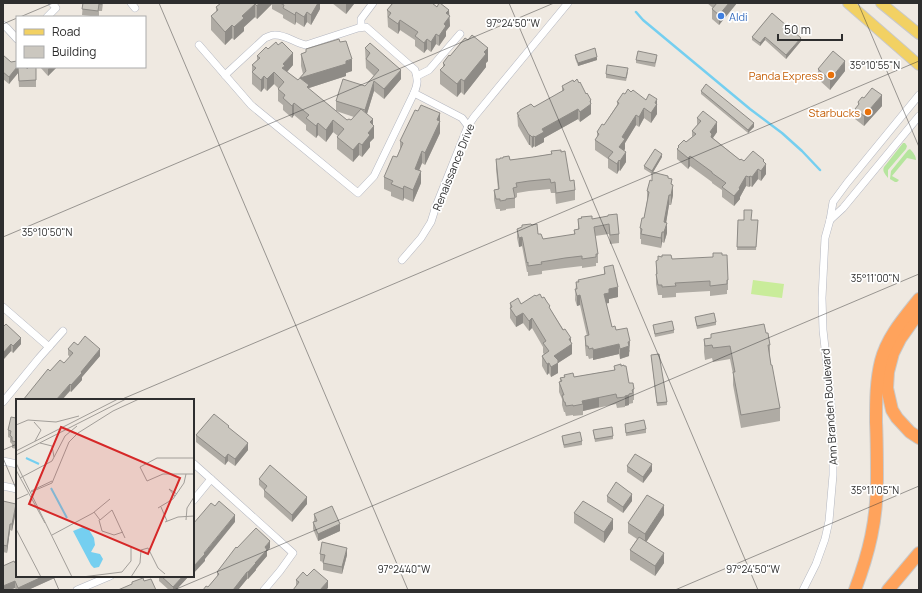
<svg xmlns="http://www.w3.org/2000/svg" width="922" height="593" viewBox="0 0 922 593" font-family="Manrope,sans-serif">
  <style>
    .green { fill: #b6e59e }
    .pitch { fill: #c9ec9a }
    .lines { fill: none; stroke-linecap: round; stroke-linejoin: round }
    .stream { stroke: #75cff0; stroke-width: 2.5 }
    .street-casing { stroke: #b4b7c1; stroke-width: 8 }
    .primary-casing { stroke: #c9c9c9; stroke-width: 12 }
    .highway-casing { stroke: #c9c9c9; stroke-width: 14 }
    .street { stroke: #fff; stroke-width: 7 }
    .primary { stroke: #f2d163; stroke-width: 10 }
    .highway { stroke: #ffa35c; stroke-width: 12 }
    .wall { fill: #afaba4 }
    .shaded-wall { fill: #8e8b86 }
    .building { fill: #cbc7bf; stroke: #8e8b86 }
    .ticks { fill: none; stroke: #2e2e2e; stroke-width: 1; stroke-opacity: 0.45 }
    .shop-dot { fill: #3f7fe0; stroke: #fff; stroke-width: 1.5 }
    .food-dot { fill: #e8710a; stroke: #fff; stroke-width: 1.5 }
    .labels { text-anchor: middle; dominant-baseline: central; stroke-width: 3.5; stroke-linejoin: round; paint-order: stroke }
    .shop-label { font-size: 11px; fill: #366cbe; stroke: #fff; text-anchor: start }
    .food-label { font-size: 11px; fill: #c56008; stroke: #fff; text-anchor: end }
    .street-label { font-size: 11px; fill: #2e2e2e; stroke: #fff }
    .inset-river { fill: none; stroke: #75cff0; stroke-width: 2 }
    .inset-road { fill: none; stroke: #a29e99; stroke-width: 1 }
    .view { fill: #d62828; fill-opacity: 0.15; stroke: #d62828; stroke-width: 2 }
    .inset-edge { fill: none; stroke: #2e2e2e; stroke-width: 2 }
    .ticks-label { font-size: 10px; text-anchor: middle; fill: #2e2e2e; stroke: #fff; stroke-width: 3.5; stroke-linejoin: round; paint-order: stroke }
  </style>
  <rect width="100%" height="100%" fill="#efe9e1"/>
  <g class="green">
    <path d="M 903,143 L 905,143 L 907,146 L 906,149 L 888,170 L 888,178 C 885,174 882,171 884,167 Z"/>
    <path d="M 910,149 C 913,152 916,156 916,160 L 907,158 L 892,176 L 899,180 L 897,182 L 895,182 L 890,179 L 891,171 L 908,150 Z"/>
  </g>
  <polygon class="pitch" points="753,280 784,284 782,298 751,294"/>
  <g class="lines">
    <polyline class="stream" points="636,12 643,20 750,109 782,133 802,151 820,170"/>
    <defs>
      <g id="street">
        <polyline points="131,3 135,8"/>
        <polyline points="47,17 56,8 52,3"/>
        <polyline points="3,25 7,28 17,39"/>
        <polyline points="361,27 361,19 373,3"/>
        <polyline points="199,45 251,105 358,193 374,176 414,93 462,118 468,126"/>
        <path d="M 225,75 L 265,38 C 268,37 271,35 274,35 C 285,34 295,43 306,45 L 358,28 L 366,27 L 415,70 C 418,79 418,84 414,93"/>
        <polyline points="417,76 429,70 460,34"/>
        <polyline points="830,220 843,208 919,116"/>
        <polyline points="402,260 421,238 431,222 436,206 468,126 474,117 568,3"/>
        <polyline points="3,307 49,347"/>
        <polyline points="3,402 39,358 63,331"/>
        <polyline points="3,461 17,464"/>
        <polyline points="193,463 211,479"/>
        <polyline points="3,486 17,489"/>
        <polyline points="193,501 211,479 293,553 280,571 264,590"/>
        <polyline points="77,590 110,576"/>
        <polyline points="803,590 816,564 825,539 829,521 833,475 833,452 831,402 823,330 822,298 825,238 830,220 833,202 847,183 919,95"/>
      </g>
      <g id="primary">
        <polyline points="848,3 919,65"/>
        <polyline points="881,3 919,34"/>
      </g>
      <g id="highway">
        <polyline points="919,312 900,339 893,353 888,372 887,388 892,410 897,418 910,432 919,438"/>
        <path d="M 855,590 C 869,553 877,520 877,480 C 877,461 877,441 876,422 C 876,401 876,381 881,361 C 887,337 904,318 919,299"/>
        <polyline points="888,590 919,553"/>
      </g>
    </defs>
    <use href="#street" class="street-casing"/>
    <use href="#primary" class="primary-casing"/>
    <use href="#highway" class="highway-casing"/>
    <use href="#street" class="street"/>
    <use href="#primary" class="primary"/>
    <use href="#highway" class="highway"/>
  </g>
  <g class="wall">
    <polygon points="83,3 103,3 102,11 99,11 99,17 82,15"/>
    <polygon points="221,3 320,3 320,9 311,25 307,22 304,27 296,22 295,25 283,18 283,15 272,9 272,4 257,19 255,17 244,27 244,31 234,40 232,38 225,45 211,30 211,16 216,12 216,7"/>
    <polygon points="332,3 354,3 354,4 346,14"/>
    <polygon points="391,3 432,3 449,16 450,26 446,31 446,36 439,46 436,44 431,52 427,49 424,53 415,46 415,40 400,30 398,34 388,27 387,10 391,5"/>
    <polygon points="707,3 737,3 719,25 712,19 712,9 713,8"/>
    <polygon points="772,13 801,41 786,59 765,40 760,46 752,40 752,37"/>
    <polygon points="365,48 401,79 384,99 374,91 367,114 373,125 374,138 370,142 370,147 362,157 359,155 353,162 337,149 337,137 338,136 333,132 326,142 318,135 316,138 306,130 306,125 294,115 292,118 283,110 283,105 278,101 278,88 274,84 267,91 264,88 261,92 252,84 252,65 257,60 257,56 268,49 293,65 287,72 298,80 303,74 301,66 301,54 306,52 306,49 352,71 346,73 346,76 309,88 309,89 347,120 351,120 354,117 336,111 336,101 365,86 374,76 366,68"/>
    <polygon points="3,55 11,62 27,69 36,67 36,87 19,87 18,73 9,84 3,79"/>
    <polygon points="575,55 597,60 578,66 575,58"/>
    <polygon points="450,56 488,61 486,63 486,67 464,95 461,92 457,97 440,84 440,70 443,67 443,63"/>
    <polygon points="657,58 655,67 636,63 636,60"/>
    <polygon points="40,67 57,67 48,76"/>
    <polygon points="818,69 845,71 830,90 818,79"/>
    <polygon points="628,72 626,81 606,78 606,74"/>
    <polygon points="562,86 591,114 580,122 578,119 544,138 544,142 535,147 534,146 532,148 530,145 529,145 518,126 517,113 520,112 520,110 534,107 562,92"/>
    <polygon points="701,91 754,127 748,133 701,94"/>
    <polygon points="864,98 882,106 864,126 855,119 855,109 858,106 858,102"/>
    <polygon points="617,102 657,109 657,114 651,123 644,118 639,127 636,125 625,143 625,149 624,150 626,162 620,171 619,170 617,174 608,168 608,159 595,150 595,140 597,137 597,132 604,125 617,105"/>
    <polygon points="418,111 440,113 440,133 425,165 422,163 419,170 421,183 413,202 404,198 403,201 391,196 391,192 384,189 384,177 397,157 400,149 400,141"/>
    <polygon points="697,118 717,132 713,138 740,160 764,162 766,174 761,181 758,179 752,187 750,186 749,187 746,186 740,197 740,199 734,206 722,197 722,190 712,183 712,182 690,166 688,169 677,159 677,149 678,148 678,146 686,142 692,137 692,131 697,125"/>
    <polygon points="551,151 575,190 575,200 556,204 555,193 551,193 550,189 529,191 517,193 517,197 515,198 515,208 506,209 506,210 500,211 500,209 496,209 494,200 494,190 498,189 496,169 496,159 500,159 510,160 533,157 551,154"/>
    <polygon points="662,157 653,172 668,178 672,185 673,195 671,205 669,205 666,222 667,233 664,243 662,242 661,248 641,244 641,239 640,239 640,228 644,218 647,201 647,191 652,181 652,173 652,174 644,169 644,166"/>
    <polygon points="608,216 619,234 619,243 610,244 609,234 595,236 598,254 598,263 596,263 596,266 582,268 582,266 565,268 542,271 542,274 528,276 528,272 527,272 522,246 519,247 517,238 517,229 522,228 522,225 538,234 543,239 574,235 574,230 578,229 578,219 581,218 581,217 592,219"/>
    <polygon points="738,220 758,220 756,250 737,250"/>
    <polygon points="672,259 728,280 728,290 727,290 727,294 710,296 710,291 676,293 676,297 662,298 662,295 658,295 656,284 656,261"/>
    <polygon points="604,267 618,297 609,299 609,303 606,303 612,327 616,330 630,351 629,352 629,356 620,359 619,354 593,360 593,358 589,359 588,356 586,356 585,346 585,336 587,336 580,305 577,306 575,300 576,282 604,274"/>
    <polygon points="536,296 550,309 571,341 572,354 558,363 558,373 551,377 549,373 547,375 542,366 542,356 544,354 543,353 543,347 532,328 529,331 523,323 516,327 510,318 510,303 521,304"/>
    <polygon points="695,317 716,322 716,325 697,329"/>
    <polygon points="653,325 674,330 674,333 655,337"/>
    <polygon points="3,327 21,344 13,353 11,351 3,360"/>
    <polygon points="766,333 770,345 770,357 771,365 780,408 780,421 741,428 733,385 733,374 730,359 713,362 712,358 705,360 704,352 704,339 711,338 711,334"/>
    <polygon points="78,345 100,356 82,377 82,380 71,392 50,371 64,363 70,357 68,355 68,349"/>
    <polygon points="651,355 667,402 667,405 657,406"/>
    <polygon points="614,366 634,389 634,400 633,400 633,403 629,404 629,405 625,406 625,407 617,408 616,404 583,411 583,415 573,416 573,415 566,416 565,412 564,412 562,405 562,399 559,392 559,382 560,382 560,378 564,377 564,375 574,377 614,370"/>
    <polygon points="17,416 17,449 12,448 12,444 10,442 10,438 8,437 8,430"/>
    <polygon points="625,424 646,429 646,433 626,436"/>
    <polygon points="229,428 248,450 235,466 228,461 225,465 196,442 196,435"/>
    <polygon points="593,430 613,436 613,439 595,442"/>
    <polygon points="562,436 582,441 582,445 564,448 562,439"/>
    <polygon points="627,466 652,471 643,483 627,472"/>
    <polygon points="259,479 307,504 292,522 264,497 264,490 259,485"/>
    <polygon points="607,496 632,501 623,513 607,502"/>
    <polygon points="3,501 16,511 12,531 10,530 7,553 3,552"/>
    <polygon points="574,513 613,529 604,543 574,523"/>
    <polygon points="314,514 340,531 318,541 313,529 313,522 314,522"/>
    <polygon points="664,515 646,542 664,563 655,576 630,560 630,550 637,539 628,533 628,523"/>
    <polygon points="237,548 270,548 267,551 267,556 256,569 256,570 248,579 247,579 238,590 203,590 208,587 217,577 217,572"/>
    <polygon points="320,554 347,555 342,574 323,570 323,562 320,561"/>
    <polygon points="15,563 59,576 28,590 16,590 15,588 9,590 3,590"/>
    <polygon points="159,576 189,576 176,590 169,590 159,581"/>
    <polygon points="307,576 328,588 296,586 296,580"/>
  </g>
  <g class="shaded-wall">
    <polygon points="259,3 272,3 272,4 257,19 257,6"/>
    <polygon points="318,3 320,3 320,9 311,25 311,15"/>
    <polygon points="346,3 354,3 354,4 346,14"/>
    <polygon points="729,3 737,3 719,25 719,15"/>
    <polygon points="255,4 255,17 244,27 244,31 234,40 234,27 242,16"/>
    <polygon points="449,10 450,26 446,31 446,36 439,46 439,36 444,24 446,13"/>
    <polygon points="296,12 296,22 295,25 295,15"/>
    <polygon points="307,12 307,22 304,27 304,17"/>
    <polygon points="400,20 400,30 398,34 398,24"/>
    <polygon points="232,25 232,38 225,45 225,32"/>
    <polygon points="436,34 436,44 431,52 431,42"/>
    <polygon points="765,37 765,40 760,46 760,43"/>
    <polygon points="801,38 801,41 786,59 786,55"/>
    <polygon points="427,39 427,49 424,53 424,43"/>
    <polygon points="488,48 488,61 486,63 486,67 464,95 464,81 484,52"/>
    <polygon points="293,53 293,65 285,74 282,80 283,64"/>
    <polygon points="597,57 597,60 578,66 578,63"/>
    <polygon points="352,59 352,71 346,73 346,76 309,88 309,97 300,78"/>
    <polygon points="845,61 845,71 830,90 830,80"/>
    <polygon points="17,67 18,67 18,73 9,84 9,77"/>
    <polygon points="50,67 57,67 48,76 48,69"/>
    <polygon points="401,70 401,79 384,99 384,89"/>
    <polygon points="274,72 274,84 267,91 267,79"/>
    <polygon points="264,76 264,88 261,92 261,80"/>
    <polygon points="461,79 461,92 457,97 457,84"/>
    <polygon points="374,81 374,91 365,120 365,110"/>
    <polygon points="882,95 882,106 864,126 864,116"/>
    <polygon points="657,99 657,114 651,123 651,113"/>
    <polygon points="591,100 591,114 580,122 580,112"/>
    <polygon points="294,103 294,115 292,118 292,106"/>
    <polygon points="644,108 644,118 639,127 639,117"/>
    <polygon points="578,109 578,119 544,138 544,142 535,147 535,137 542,129"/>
    <polygon points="440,113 440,133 425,165 425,153 437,120"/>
    <polygon points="636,115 636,125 625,143 625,149 619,158 619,147 622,137"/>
    <polygon points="373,119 373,127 374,126 374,138 370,142 370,147 362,157 362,145 368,133 370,122"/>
    <polygon points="333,120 333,132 326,142 326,130"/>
    <polygon points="717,122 717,132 712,139 711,147 710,132"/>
    <polygon points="318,123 318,135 316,138 316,126"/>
    <polygon points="754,123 754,127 748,133 748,130"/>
    <rect x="529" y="135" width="1" height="10"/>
    <polygon points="534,136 534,146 532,148 532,137"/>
    <polygon points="359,143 359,155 353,162 353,150"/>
    <polygon points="422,151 422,163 415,181 415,169"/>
    <polygon points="626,152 626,162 620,171 620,161"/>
    <polygon points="662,154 662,157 652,174 652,171"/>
    <polygon points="690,156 690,166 688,169 688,158"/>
    <polygon points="619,160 619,170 617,174 617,164"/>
    <polygon points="764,160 764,167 766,164 766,174 761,181 761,171"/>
    <polygon points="758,169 758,179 752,187 752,177"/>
    <polygon points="421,171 421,183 413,202 413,190"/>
    <polygon points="746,176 746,186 740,197 740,199 734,206 734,196 739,188"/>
    <polygon points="750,176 750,186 749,187 749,177"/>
    <polygon points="673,185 673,195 671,205 671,195"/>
    <polygon points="404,186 404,198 403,201 403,189"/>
    <polygon points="669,195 669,205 665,230 667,223 667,233 664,243 664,222"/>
    <polygon points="662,232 662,242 661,248 661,238"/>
    <polygon points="522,237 522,246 519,247 519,238"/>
    <polygon points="618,287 618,297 609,299 609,303 604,304 604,294 609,289"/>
    <polygon points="580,295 580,305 577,306 577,296"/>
    <polygon points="523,313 523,323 516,327 516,317"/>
    <polygon points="532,318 532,328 529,331 529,321"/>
    <polygon points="21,338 21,344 13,353 13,346"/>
    <polygon points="571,338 571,345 572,344 572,354 558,363 558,373 551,377 551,367 554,356"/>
    <polygon points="630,341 629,356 620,359 620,349"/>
    <polygon points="11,344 11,351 3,360 3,353"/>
    <polygon points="619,344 619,354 593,360 593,350"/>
    <polygon points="100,349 100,356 82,377 82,380 71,392 71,385 81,372"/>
    <polygon points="549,363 549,373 547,375 547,364"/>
    <polygon points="70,384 70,391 62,400 56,400"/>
    <polygon points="629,395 629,405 625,406 625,396"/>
    <polygon points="599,397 599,407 583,411 583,404 582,401"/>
    <polygon points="248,443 248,450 235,466 235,459"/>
    <polygon points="228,454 228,461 225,465 225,458"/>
    <polygon points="652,464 652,471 643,483 643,477"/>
    <polygon points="632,494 632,501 623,513 623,507"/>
    <polygon points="307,497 307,504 292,522 292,515"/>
    <polygon points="16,504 16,511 12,531 12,524"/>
    <polygon points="664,505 664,515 645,544 645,534"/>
    <polygon points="235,515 235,522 205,559 205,561 193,574 193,567"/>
    <polygon points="613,519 613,529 604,543 604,532"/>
    <polygon points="10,524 10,530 7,553 7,546"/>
    <polygon points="340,524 340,531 318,541 318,534"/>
    <polygon points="270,541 270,548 267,551 267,556 256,569 256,570 248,579 248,572 265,547"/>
    <polygon points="347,548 347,555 342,574 342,567"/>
    <polygon points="664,553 664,563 655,576 655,566"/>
    <polygon points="247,572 247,579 238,590 233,590"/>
    <polygon points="44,576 59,576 28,590 18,590 18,588"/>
    <polygon points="183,576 189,576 176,590 173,590 173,587"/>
    <polygon points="15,581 15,588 9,590 3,590 3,586"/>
    <polygon points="328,581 328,588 326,590 320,590"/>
  </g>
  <g class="building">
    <polygon points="83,3 102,3 102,4 99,4 98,11 82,9"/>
    <polygon points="221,3 259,3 257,6 255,4 242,16 244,18 234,27 232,25 225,32 211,16 218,10 216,7"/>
    <polygon points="280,3 318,3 311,15 307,12 304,17 296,12 295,15 283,8 284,5"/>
    <polygon points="393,3 432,3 437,7 439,3 440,3 449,10 446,13 450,16 444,24 446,26 439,36 436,34 431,42 427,39 424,43 415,36 418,32 400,20 398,24 388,17 391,13 387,10"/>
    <polygon points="717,3 729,3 719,15 712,9"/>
    <polygon points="772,13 801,38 786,55 765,37 760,43 752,37"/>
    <polygon points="472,35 488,48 484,52 486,54 464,81 461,79 457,84 440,70 445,65 443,63 449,55 450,56 465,38 468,40"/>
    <polygon points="339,39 340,42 346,41 352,59 346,61 346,64 300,78 309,85 307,87 347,120 349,119 351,120 361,109 373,119 370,122 374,126 368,133 370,135 362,145 359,143 353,150 337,137 344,129 333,120 326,130 318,123 316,126 306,118 309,115 294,103 292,106 283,98 285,95 278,89 284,82 274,72 267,79 264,76 261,80 252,72 256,68 252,65 260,58 257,56 266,47 268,49 276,42 278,45 282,42 293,53 283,64 285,66 282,68 298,80 306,71 301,54 306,52 306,49"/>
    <polygon points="370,43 401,70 384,89 374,81 365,110 336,101 343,79 365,86 379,70 366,59 370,53 365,48"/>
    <polygon points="595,48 597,57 578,63 575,55"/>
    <polygon points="638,51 657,55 655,63 636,60"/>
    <polygon points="833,51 845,61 830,80 818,69"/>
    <polygon points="3,55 11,62 17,61 17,67 9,77 3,72"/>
    <polygon points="607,65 628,68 626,78 606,74"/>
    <polygon points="18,67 27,67 27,69 29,67 36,67 36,80 19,81"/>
    <polygon points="577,79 579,83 580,82 586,94 587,93 591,100 590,101 591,104 580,112 578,109 542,129 544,132 535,137 534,136 532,137 530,135 529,135 518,116 519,116 517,113 520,111 520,110 531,104 534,107 564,90 562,86 573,80 574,82"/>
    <polygon points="706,84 754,123 748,130 701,91"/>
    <polygon points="872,88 882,95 864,116 855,109 859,104 858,102 862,97 864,98"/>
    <polygon points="628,89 631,92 633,90 646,100 649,94 657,99 655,103 657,104 651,113 644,108 639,117 636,115 622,137 625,139 619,147 626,152 620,161 619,160 617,164 608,158 613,152 595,140 599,134 597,132 602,124 604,125 619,103 617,102 623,93 625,94"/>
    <polygon points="421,105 440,113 437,120 440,121 425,153 422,151 415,169 421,171 413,190 404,186 403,189 391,184 393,181 384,177 393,156 397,157 403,143 400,141 415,110 418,111"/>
    <polygon points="703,111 717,122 710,132 712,134 711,137 740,160 741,159 744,161 753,151 764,160 763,161 766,164 761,171 758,169 752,177 750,176 749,177 746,176 739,188 740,189 734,196 722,187 726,183 712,173 712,172 690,156 688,158 677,149 679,147 678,146 684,140 686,142 696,134 692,131 701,121 697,118"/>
    <polygon points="655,149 662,154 652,171 644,166"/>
    <polygon points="561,150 561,152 565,151 570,181 574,180 575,190 556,193 555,182 551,183 550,179 529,181 516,183 517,187 513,188 515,198 506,199 506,200 500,201 500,199 496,199 494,190 499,189 496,159 500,159 500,158 503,158 503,157 509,156 510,160 533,157 552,154 551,151"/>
    <polygon points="652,172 668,176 668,178 672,179 671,184 673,185 671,195 669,195 664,222 667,223 664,232 662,232 661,238 641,234 642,229 640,228 642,218 644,218 649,192 647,191 650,180 652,181"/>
    <polygon points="744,210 752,210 751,220 758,220 756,247 737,247 738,220 744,220"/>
    <polygon points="617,214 619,234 610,235 609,224 594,227 598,254 596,254 596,257 582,259 582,256 565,258 541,262 542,264 528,266 528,262 527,263 522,237 519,238 517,229 522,227 522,225 531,224 532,225 537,224 538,234 541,234 543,239 575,234 574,230 579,229 578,219 582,218 581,217 592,216 592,219 608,216 608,215"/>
    <polygon points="713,253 722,253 722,255 727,255 728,280 727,280 727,284 710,286 710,281 675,283 676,286 662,287 662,285 658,285 656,274 657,274 656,261 658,260 658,256 662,257 662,255 671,255 672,259 713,257"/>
    <polygon points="613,265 618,287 609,289 609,293 604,294 612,327 615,326 616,330 627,328 630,341 628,342 629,346 620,349 619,344 593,350 593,348 589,349 588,346 586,346 585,336 589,335 580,295 577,296 575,289 577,289 576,282 579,282 578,280 605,274 604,267"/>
    <polygon points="540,294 542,298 544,297 547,302 550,306 549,307 563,330 565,329 571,338 569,339 572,344 554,356 558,360 558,363 551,367 549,363 547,364 542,356 549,351 543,343 546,341 532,318 529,321 523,313 516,317 510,308 512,307 510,303 518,298 521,304 535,295 536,296"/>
    <polygon points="714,313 716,322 697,326 695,317"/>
    <polygon points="672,321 674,330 655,334 653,325"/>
    <polygon points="6,324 21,338 13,346 11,344 3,353 3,327"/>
    <polygon points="764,324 766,333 768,333 770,345 768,345 771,365 772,365 780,408 741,415 733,372 735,372 730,346 713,348 712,345 705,346 704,339 711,338 711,334"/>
    <polygon points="85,336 100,349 81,372 82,373 71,385 70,384 56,400 23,400 48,369 50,371 60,360 64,363 73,353 68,349 74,342 78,345"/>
    <polygon points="659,354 667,402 657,403 651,355"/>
    <polygon points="621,364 621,366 624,365 624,366 626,366 629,383 633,383 634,389 632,390 633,393 629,394 629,395 625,396 625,397 617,398 616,394 582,401 583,404 573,406 573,405 566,406 565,402 564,402 562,395 564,395 559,382 562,381 560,378 565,377 564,375 573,373 574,377 615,370 614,366"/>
    <polygon points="214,414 229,426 228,427 248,443 235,459 228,454 225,458 196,435"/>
    <polygon points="17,416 17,442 12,441 12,437 10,435 11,431 8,430 11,417 16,418"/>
    <polygon points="644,420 646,429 626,433 625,424"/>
    <polygon points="612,427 613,436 595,439 593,430"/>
    <polygon points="580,432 582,441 564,445 562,436"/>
    <polygon points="635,454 652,464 643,477 627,466"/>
    <polygon points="270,465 307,497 292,515 264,490 267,486 259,479"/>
    <polygon points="616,482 632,494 623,507 607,496"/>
    <polygon points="647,495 664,505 645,534 628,523"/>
    <polygon points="3,501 16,504 12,524 10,524 7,546 3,545"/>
    <polygon points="219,501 235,515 204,553 205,554 193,567 193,531 194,529 193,528 193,524 211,503 215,506"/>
    <polygon points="583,501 613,519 604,532 574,513"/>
    <polygon points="332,506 340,524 318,534 313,522 317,521 314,514"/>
    <polygon points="256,528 270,541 265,547 267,550 255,563 256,563 248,572 247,572 233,590 203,590 206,586 208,587 219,574 217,572 236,547 237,548"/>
    <polygon points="639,537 664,553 655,566 630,550"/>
    <polygon points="322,542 347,548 342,567 323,563 325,555 320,554"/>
    <polygon points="14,561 15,563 17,563 17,576 44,576 18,588 15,581 3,586 3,566"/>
    <polygon points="314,569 328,581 320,590 293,590 299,582 296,580 303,572 307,576"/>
    <polygon points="161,576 183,576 173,587"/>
    <polygon points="143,578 144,581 151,579 156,590 118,590 132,584 132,582"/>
  </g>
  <path class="ticks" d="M 159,3 L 408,590M 509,3 L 758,590M 858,3 L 919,147M 20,17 L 53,3M 3,24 L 17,18M 3,237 L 554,3M 120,400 L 919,61M 3,450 L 17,444M 3,458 L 17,491M 53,576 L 59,590M 174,590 L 919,274M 675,590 L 919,486"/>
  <circle class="shop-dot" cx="721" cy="16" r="4"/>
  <g class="food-dot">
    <circle cx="831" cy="75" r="4"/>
    <circle cx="868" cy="112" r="4"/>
  </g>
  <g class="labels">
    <g class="shop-label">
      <text x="729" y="16">Aldi</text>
    </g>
    <g class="food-label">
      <text x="823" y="75">Panda Express</text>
      <text x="860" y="112">Starbucks</text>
    </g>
    <g class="street-label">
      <text transform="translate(453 167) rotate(-68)">Renaissance Drive</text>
      <text transform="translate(829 407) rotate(-94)">Ann Branden Boulevard</text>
    </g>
  </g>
  <g transform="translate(16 399)">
    <rect width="178" height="178" fill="#efe9e1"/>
    <path d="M 67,128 L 72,129 L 78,139 L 79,146 L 75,153 L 84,155 L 87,160 L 83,168 L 78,169 L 75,166 L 57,132 Z" fill="#75cff0"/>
    <path class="inset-river" d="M 10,59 L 23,65M 35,89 L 51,119"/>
    <path class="inset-road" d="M 18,23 L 25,31 L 19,42M 0,26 L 12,21 L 40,23 L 63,17M 24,44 L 36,47 L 38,58M 0,52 L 102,0M 0,56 L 110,0M 178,59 L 141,59 L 124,68 L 131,82 L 147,75 L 178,75M 0,64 L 56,178M 0,71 L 29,124M 4,79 L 36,62 L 49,37 L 61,27M 15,92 L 36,82M 15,93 L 36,84 L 53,43 L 62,34 L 97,12 L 123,0M 159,97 L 153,90 L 161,95M 1,100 L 12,95M 145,108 L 151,122M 142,109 L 157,100 L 168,84 L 170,75M 78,113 L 84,121 L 96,111 L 109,139M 83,121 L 86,132 L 98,136 L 107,133M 170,121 L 171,109 L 178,98M 149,123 L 162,118 L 178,117M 0,130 L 25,178M 36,136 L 77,114 L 94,100M 66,178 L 106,173 L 115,162 L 115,147M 115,178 L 124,164 L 125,151 L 132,149 L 142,169 L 149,175"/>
    <path class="view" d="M 45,28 L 164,79 L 132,155 L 13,105 Z"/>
    <rect width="178" height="178" class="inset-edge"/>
  </g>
  <g class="ticks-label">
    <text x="513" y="27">97°24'50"W</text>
    <text x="875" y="69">35°10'55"N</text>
    <text x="47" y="236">35°10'50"N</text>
    <text x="875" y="282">35°11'00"N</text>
    <text x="875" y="494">35°11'05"N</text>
    <text x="404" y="573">97°24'40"W</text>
    <text x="753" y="573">97°24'50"W</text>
  </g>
  <rect width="922" height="593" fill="none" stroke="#2e2e2e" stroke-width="8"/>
  <rect x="16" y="16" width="130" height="52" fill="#ffffff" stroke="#ababab"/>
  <rect x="24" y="29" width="20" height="6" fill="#f2d163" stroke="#ababab"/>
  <text x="52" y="36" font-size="12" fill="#2e2e2e">Road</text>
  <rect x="24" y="46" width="20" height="12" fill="#cbc7bf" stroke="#ababab"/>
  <text x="52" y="56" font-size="12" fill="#2e2e2e">Building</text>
  <path d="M778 34v6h64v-6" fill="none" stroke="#2e2e2e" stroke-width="2"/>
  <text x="784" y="34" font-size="12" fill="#2e2e2e" stroke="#ffffff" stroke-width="3" paint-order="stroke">50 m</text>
</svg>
